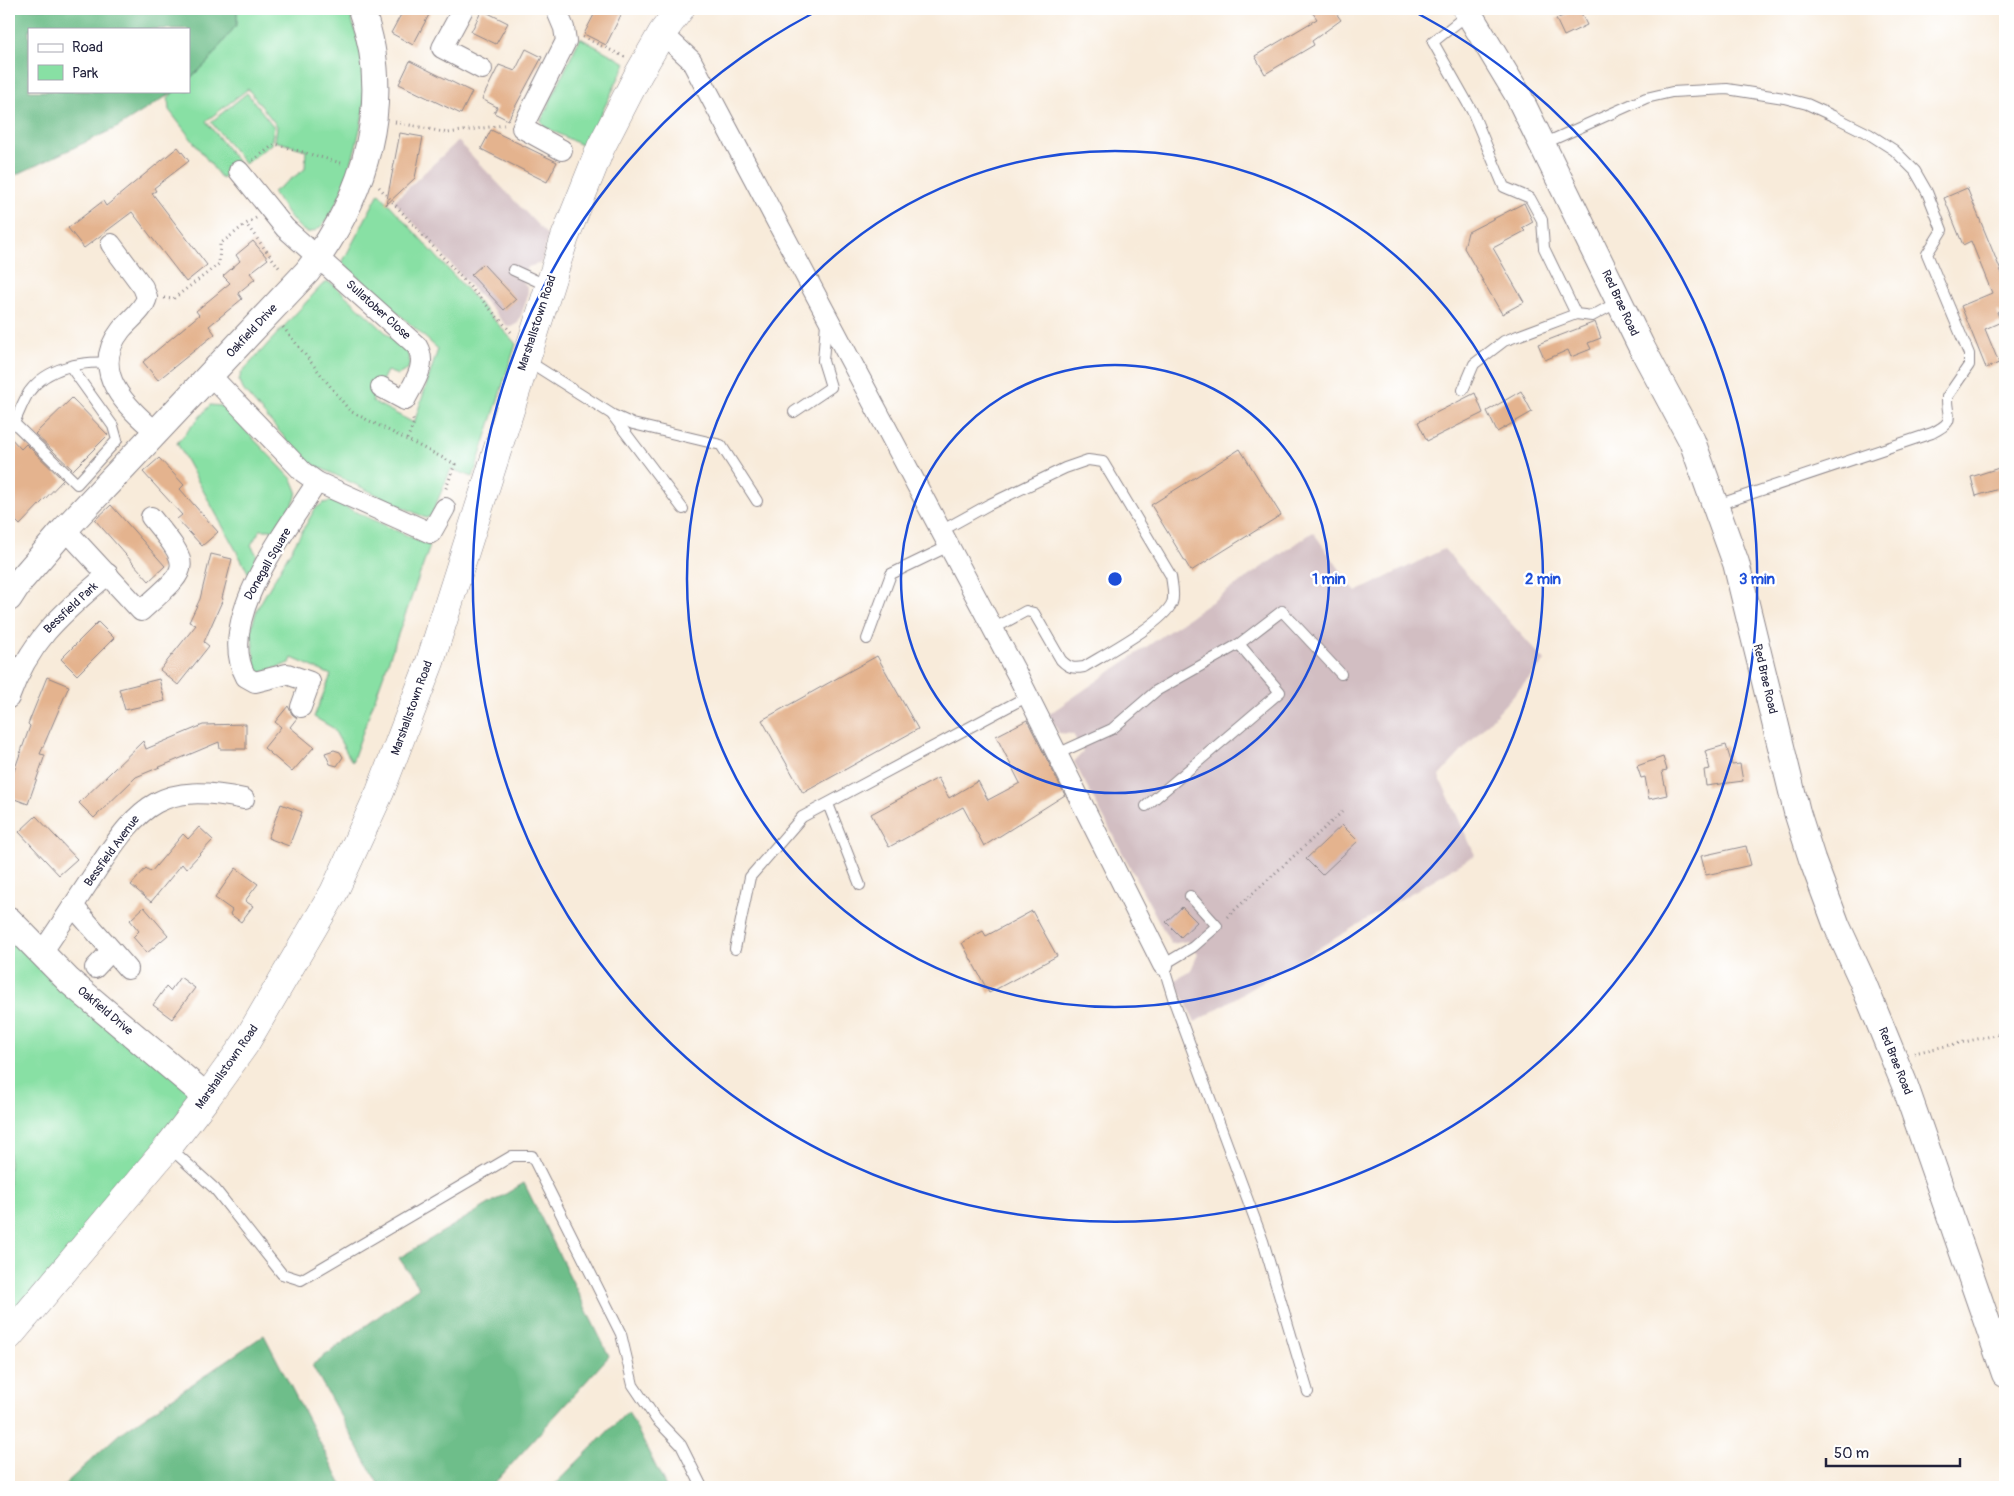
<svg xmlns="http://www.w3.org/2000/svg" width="2014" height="1496" viewBox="0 0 2014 1496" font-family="Pangolin,sans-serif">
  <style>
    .industrial { fill: #d2bec2 }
    .green { fill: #88e0a4; stroke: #558170 }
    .forest { fill: #6ebe8a; stroke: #487062 }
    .building { fill: #e4b38e }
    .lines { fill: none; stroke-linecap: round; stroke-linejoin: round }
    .service-casing { stroke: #8d868a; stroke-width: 12 }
    .minor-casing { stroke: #8d868a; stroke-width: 22 }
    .tertiary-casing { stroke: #8d868a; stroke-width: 28 }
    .secondary-casing { stroke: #8d868a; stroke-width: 29 }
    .path { stroke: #8d868a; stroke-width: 3; stroke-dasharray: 1 4; stroke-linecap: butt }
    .service { stroke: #fff; stroke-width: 10 }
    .minor { stroke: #fff; stroke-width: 20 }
    .tertiary { stroke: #fff; stroke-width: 26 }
    .secondary { stroke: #fff; stroke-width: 28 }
    .ring { fill: none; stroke: #1d4ed8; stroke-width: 2.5 }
    .labels { text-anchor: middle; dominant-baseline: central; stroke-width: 5; stroke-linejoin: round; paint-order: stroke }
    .street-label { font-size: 12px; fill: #22223b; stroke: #fff }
    .centre { fill: #1d4ed8; stroke: #fff; stroke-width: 2.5 }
    .ring-label { font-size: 15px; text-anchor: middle; font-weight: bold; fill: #1d4ed8; stroke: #fff; stroke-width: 5; stroke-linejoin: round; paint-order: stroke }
  </style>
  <rect width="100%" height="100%" fill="#fff"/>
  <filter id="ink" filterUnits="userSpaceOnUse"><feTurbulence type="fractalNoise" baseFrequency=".02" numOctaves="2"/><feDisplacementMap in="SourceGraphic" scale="10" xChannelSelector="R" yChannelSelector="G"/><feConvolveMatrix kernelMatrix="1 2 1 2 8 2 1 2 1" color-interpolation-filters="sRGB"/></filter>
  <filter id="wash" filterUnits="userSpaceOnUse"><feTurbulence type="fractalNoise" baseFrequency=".0096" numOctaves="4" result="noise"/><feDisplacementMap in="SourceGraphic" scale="20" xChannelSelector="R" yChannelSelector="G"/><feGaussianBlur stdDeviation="1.12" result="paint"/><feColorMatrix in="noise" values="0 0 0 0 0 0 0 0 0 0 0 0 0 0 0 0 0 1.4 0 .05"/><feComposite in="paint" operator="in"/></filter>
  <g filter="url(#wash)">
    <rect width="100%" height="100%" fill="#f8ebda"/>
    <g class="industrial">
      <polygon points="458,141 548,236 541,263 528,267 523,281 528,289 527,299 518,323 511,327 506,325 394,201"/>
      <polygon points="1313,532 1356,592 1444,549 1545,661 1439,776 1475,855 1195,1022 1175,980 1190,972 1198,954 1188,941 1171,944 1074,762 1083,752 1073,734 1059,733 1049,714"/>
    </g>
    <g class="green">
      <path d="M 237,9 L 348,9 C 355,28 362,51 363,72 C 364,83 365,95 364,106 C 362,128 337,237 307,232 C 297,230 279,200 273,192 L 305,169 L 306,150 L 275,141 L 277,126 L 248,89 L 206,121 L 240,165 L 222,179 L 169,110 L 168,98 L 175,91 L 189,91 L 189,79 L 206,64 L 237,24 Z"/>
      <polygon points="580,38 626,63 585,147 545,127 541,121"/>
      <polygon points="247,93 274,127 271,144 245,164 211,122"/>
      <polygon points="379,193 516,344 473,477 451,469 431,516 426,518 308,462 299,454 244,391 239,381 241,373 322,285 328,282 334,285 407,352 410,362 408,369 398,375 387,371 372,401 414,423 438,349 342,263"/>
      <polygon points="210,405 222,406 292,479 297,491 295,500 274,530 260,530 251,545 257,555 249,574 177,443"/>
      <polygon points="332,501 430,546 352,762 333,728 314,717 331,675 292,658 290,663 261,673 256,669 251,629 257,609 315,509 323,503"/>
      <polygon points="9,912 207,1097 9,1335"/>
    </g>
    <g class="forest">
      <polygon points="9,9 237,9 237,24 206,64 189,79 189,29 29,29 29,91 175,91 118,127 9,178"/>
      <polygon points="524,1183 609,1356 491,1487 380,1487 312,1365 419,1287 399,1258"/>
      <polygon points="264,1335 343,1487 62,1487 118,1435"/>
      <polygon points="628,1411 666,1487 552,1487"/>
    </g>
    <g id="blocks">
      <g class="building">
        <polygon points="404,9 432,9 413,45 391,33"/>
        <polygon points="597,9 624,9 606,45 584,34"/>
        <polygon points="1310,9 1333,9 1341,20 1312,41 1314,45 1265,74 1255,56 1317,19"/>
        <polygon points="1579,9 1587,25 1564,36 1556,19"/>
        <polygon points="482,10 508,23 496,44 471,32"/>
        <polygon points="526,49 542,57 508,120 494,113 497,107 482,99 499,65 515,71"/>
        <polygon points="410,61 472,92 461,114 399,84"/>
        <polygon points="491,130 557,162 547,182 481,149"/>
        <polygon points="400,133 423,137 415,178 386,205"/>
        <polygon points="178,147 189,161 154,188 156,191 152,193 207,265 186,282 132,212 84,248 68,228 103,201 106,206"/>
        <polygon points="1967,188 2005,281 2005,324 1999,311 1997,312 2001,322 1985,329 1999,363 1986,368 1961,306 1992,293 1971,241 1963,245 1944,198"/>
        <polygon points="1524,203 1533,222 1522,228 1525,231 1493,248 1524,302 1502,314 1464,248 1468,232"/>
        <polygon points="253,241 268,259 250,273 255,279 238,293 242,299 209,326 215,334 158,380 143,362 199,315 196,311 230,283 223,276 240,261 236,255"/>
        <polygon points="483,264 516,299 504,310 471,275"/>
        <polygon points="1595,322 1601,338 1588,343 1591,349 1571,357 1568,350 1545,360 1538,344"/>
        <polygon points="1521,391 1532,412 1497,432 1487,411"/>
        <polygon points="1475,393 1483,413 1427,441 1418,422"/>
        <polygon points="72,398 108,435 73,470 35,434"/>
        <polygon points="9,436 21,449 26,444 63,480 20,525 9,514"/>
        <polygon points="1240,449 1281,515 1191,571 1151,505"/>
        <polygon points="159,458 184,485 180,489 218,532 202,546 177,519 182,515 143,472"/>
        <polygon points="2005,466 2005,487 1976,496 1971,477"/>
        <polygon points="111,505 165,566 149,581 95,520"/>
        <polygon points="211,554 232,559 222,598 223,599 204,642 209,646 178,685 160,670 196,625 189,622 200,599"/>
        <polygon points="98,622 114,638 77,675 61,659"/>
        <polygon points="877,656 918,729 803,793 762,720"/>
        <polygon points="47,677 69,686 40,754 45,755 28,804 9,797 9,785 30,726 28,724"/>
        <polygon points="159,679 165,701 125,710 119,689"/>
        <polygon points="288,706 292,714 297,718 290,727 314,747 292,772 264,748 281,727 275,722"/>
        <polygon points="1027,720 1065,795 984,846 963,807 889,847 871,814 938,778 949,798 978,781 988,800 1020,783 996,736"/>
        <polygon points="246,724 246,749 220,749 219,742 136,777 94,818 79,803 143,741 146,749 203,725"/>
        <polygon points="1726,745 1732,765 1740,764 1743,781 1706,786 1704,770 1710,769 1705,751"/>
        <polygon points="334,750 340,752 343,757 337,766 330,764 325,753"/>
        <polygon points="1663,757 1667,770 1662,771 1667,795 1649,799 1645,777 1641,778 1637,766"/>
        <polygon points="281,804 302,812 289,846 268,838"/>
        <polygon points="36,816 77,859 59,875 19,832"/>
        <polygon points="1342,825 1358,841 1322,875 1306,859"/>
        <polygon points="199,827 213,840 186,869 182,864 151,902 131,885 146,868 151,872 183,834 188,839"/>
        <polygon points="1746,846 1751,865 1706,875 1701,856"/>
        <polygon points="236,868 258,884 245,901 253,906 241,922 230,914 232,910 215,898"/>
        <polygon points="144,907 168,935 147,953 133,937 139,931 130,920"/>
        <polygon points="1182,907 1197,922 1181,937 1166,922"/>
        <polygon points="1032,911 1057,956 989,993 962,943 983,931 986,936"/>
        <polygon points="180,977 195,988 172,1019 153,1005 166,987 170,991"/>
      </g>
    </g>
  </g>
  <g filter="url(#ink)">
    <use href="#blocks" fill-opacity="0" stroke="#8d868a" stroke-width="1"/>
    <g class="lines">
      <defs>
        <g id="service">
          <polyline points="1468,14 1433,42 1472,111 1504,187 1530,198 1542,220 1544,248 1576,314 1592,316 1618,302"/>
          <path d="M 1543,144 L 1646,98 L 1672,92 L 1727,89 L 1784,98 L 1807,104 L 1833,116 L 1869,134 L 1894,150 L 1915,171 L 1927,192 L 1942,230 L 1927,254 L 1969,354 L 1969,365 L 1947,397 C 1946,418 1958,420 1932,433 L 1717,505"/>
          <polyline points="513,270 548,286"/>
          <polyline points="528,361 613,415 633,424 721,445 757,501"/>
          <path d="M 70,366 L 113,426 L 117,440 L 77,484 L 14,423 C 19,413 23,401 29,392 C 47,367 82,361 110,363"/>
          <polyline points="1463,390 1474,364 1504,341 1576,314"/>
          <polyline points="794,412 831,387 823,361 826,323"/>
          <polyline points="613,416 683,509"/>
          <path d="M 941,531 L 988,505 L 1065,468 L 1088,460 L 1103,462 L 1171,576 C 1172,584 1175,595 1172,603 C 1162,624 1105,654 1084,667 C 1073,669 1069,668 1061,660 L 1034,613 L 1026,611 L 993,629"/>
          <polyline points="867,639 891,574 949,546"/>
          <polyline points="1239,644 1282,611 1341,674"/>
          <polyline points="1057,754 1112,729 1156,691 1239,644 1280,692 1146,806"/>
          <polyline points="828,804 860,885"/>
          <polyline points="1190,896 1217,926 1193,947 1163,965 1175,1004 1263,1241 1308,1392"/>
          <polyline points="735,949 750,877 802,817 1028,696"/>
          <polyline points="169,1147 215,1189 282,1274 301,1280 512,1156 532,1156 621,1334 633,1385 656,1419 681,1445 702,1487"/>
        </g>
        <g id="minor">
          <polyline points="463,9 442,48 482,69"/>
          <polyline points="556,9 564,28 566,41 522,128 562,150"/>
          <polyline points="662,33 691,60 1017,674 1163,965"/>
          <path d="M 239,171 L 285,228 L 417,346 C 428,365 414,382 405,400 L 381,387"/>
          <path d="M 111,244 L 143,287 L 147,297 C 144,310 129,320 121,330 C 88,372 127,407 157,433"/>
          <polyline points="211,376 303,472 317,482 431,533 445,508"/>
          <path d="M 65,529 L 141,611 C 190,567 194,569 151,517"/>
          <path d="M 9,698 C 30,639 63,613 108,574"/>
          <path d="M 301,707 L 310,682 L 287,674 L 255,682 L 246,677 C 214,620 288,529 317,482"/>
          <polyline points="73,906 128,969"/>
          <path d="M 41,954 C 60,926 79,897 98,868 C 141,803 162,782 244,799"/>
          <polyline points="95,968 111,951"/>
        </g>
        <g id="tertiary">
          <polyline points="1466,9 1518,95 1641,346 1692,441 1736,563 1797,812 1812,859 1837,926 1861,978 1904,1083 2005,1374"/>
          <path d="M 9,598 L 20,581 L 65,529 L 307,272 C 365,197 395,101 361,9"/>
          <polyline points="9,920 69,981 207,1097"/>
        </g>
        <polyline id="secondary" points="9,1336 169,1146 207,1097 245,1044 334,892 380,792 430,662 565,237 601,147 638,75 662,33 680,9"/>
      </defs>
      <use href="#service" class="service-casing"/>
      <use href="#minor" class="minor-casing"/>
      <use href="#tertiary" class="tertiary-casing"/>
      <use href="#secondary" class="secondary-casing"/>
      <g class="path">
        <polyline points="583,37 625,57"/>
        <polyline points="395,122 448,133 504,125"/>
        <polyline points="253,160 275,144 341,163"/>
        <polyline points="379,187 511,332"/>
        <polyline points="256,218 246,224 281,270"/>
        <polyline points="164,298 173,299 219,264 220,244 246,224"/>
        <polyline points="283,327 350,411 455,464 445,491"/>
        <polyline points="407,439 414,423 412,417"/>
        <polyline points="1227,917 1342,812"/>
        <polyline points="1914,1053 2005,1033"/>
      </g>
      <use href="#service" class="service"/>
      <use href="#minor" class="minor"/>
      <use href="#tertiary" class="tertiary"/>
      <use href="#secondary" class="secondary"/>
    </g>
  </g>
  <g class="ring">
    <circle cx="1115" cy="579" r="214"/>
    <circle cx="1115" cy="579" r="428"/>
    <path d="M1411 10A642 642 0 1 1 819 10"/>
  </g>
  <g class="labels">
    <g class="street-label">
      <text transform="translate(1620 303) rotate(65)">Red Brae Road</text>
      <text transform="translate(378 310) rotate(42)">Sullatober Close</text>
      <text transform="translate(537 323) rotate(-72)">Marshallstown Road</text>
      <text transform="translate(252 331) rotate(-47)">Oakfield Drive</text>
      <text transform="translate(268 564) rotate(-60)">Donegall Square</text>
      <text transform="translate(71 608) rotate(-43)">Bessfield Park</text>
      <text transform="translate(1765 679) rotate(77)">Red Brae Road</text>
      <text transform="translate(412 708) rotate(-70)">Marshallstown Road</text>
      <text transform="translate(112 851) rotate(-54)">Bessfield Avenue</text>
      <text transform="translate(105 1011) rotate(40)">Oakfield Drive</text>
      <text transform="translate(1895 1061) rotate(68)">Red Brae Road</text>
      <text transform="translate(227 1067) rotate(-55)">Marshallstown Road</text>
    </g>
  </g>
  <circle cx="1115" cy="579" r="8" class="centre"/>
  <g class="ring-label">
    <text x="1329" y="584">1 min</text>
    <text x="1543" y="584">2 min</text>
    <text x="1757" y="584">3 min</text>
  </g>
  <rect width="2014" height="1496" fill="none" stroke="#fff" stroke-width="30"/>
  <rect x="28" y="28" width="162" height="65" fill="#ffffff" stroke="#a7a7b1"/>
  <rect x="38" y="44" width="25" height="8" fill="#ffffff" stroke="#a7a7b1"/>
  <text x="72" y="52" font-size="15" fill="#22223b">Road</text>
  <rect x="38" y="65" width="25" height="15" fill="#88e0a4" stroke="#a7a7b1"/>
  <text x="72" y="78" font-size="15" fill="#22223b">Park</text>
  <path d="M1826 1458v8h134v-8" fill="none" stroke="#22223b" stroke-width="2.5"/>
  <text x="1834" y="1458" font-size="15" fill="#22223b" stroke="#ffffff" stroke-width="4" paint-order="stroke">50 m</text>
</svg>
